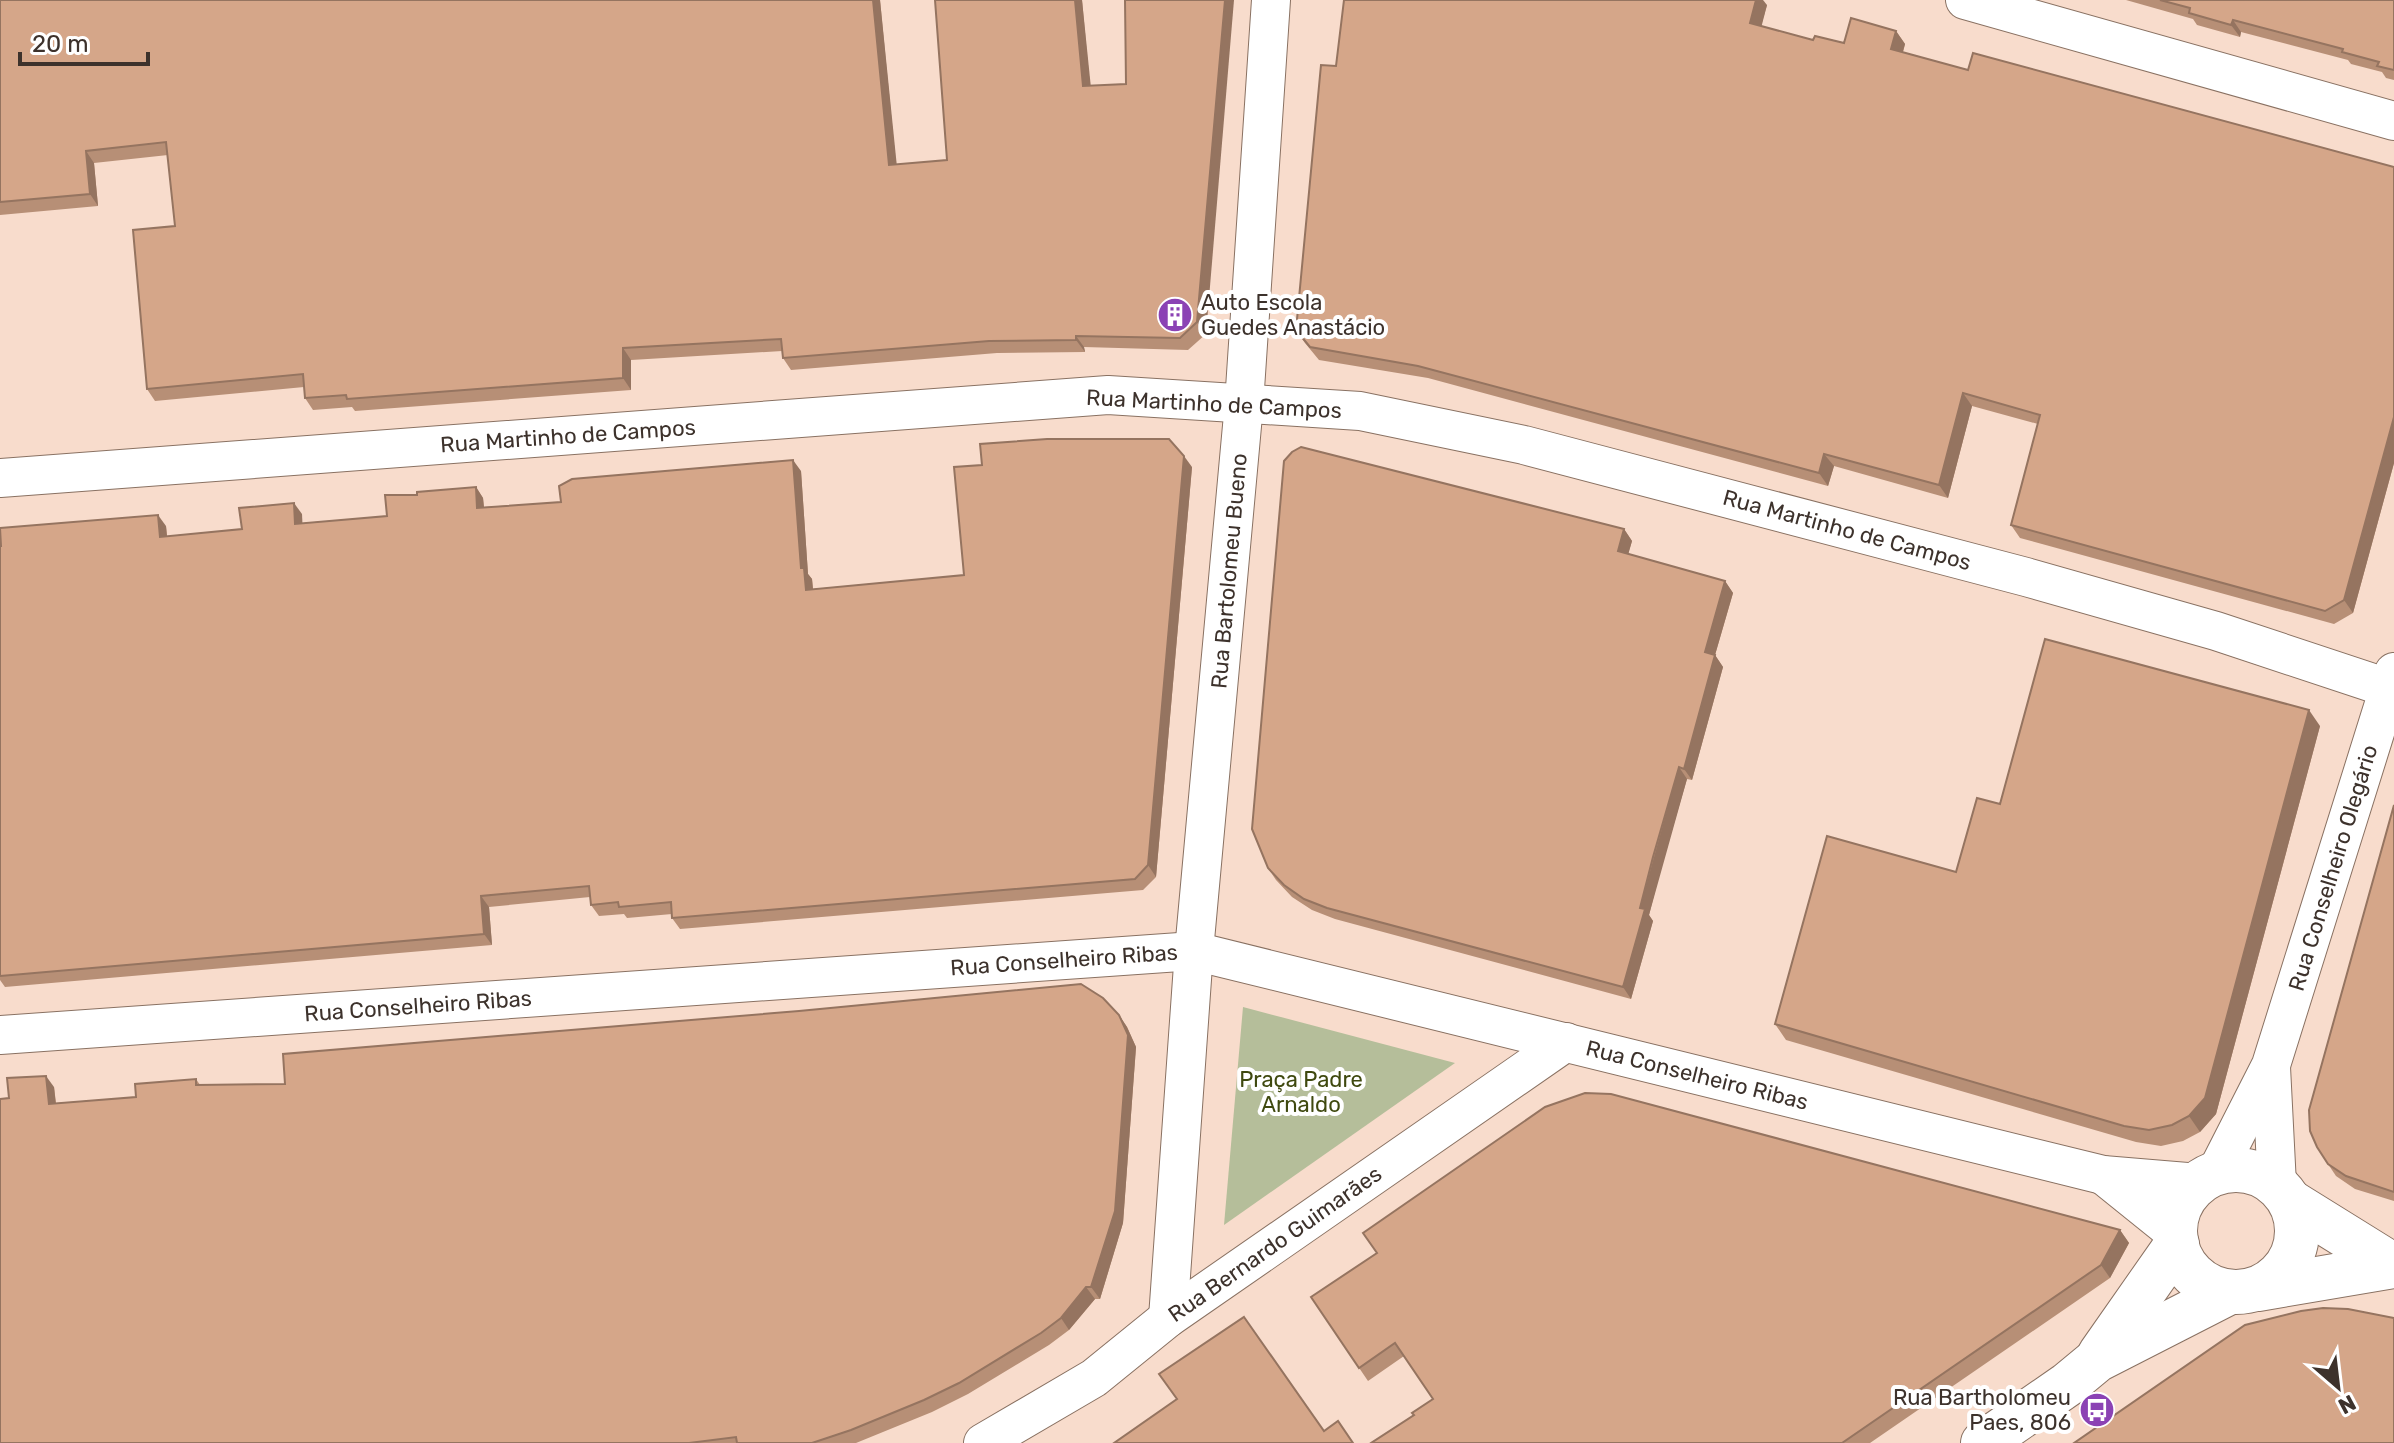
<svg xmlns="http://www.w3.org/2000/svg" width="2394" height="1443" viewBox="0 0 2394 1443" font-family="Rubik,sans-serif">
  <style>
    .green { fill: #b5be9a }
    .lines { fill: none; stroke-linecap: round; stroke-linejoin: round }
    .street-casing { stroke: #897162; stroke-width: 40 }
    .secondary-casing { stroke: #897162; stroke-width: 46 }
    .street { stroke: #fff; stroke-width: 38 }
    .secondary { stroke: #fff; stroke-width: 44 }
    .wall { fill: #b78f76 }
    .shaded-wall { fill: #957460 }
    .building { fill: #d5a689; stroke: #957460; stroke-width: 2 }
    .labels { text-anchor: middle; dominant-baseline: central; stroke-width: 8; stroke-linejoin: round; paint-order: stroke }
    .poi-label { font-size: 22px; fill: #3d322c; stroke: #fff; text-anchor: start }
    .street-label { font-size: 22px; fill: #3d322c; stroke: #fff }
    .park-label { font-size: 22px; fill: #3f490f; stroke: #fff }
  </style>
  <rect width="100%" height="100%" fill="#f8dccc"/>
  <polygon class="green" points="1243,1007 1455,1063 1224,1225"/>
  <g class="lines">
    <defs>
      <g id="street">
        <polyline points="1965,0 2394,121"/>
        <polyline points="0,478 1108,395 1360,411 1524,445 2026,577 2216,631 2394,690"/>
        <polyline points="0,1035 1194,951 2103,1175 2199,1183"/>
        <polyline points="2271,1067 2277,1185"/>
        <polyline points="2216,1173 2271,1065 2394,672"/>
        <polyline points="2103,1175 2175,1233"/>
        <polyline points="1168,1318 1194,951 1244,404 1271,0"/>
        <polyline points="983,1443 1094,1378 1168,1318 1566,1042"/>
      </g>
      <g id="secondary">
        <circle cx="2236" cy="1231" r="61"/>
        <polyline points="2291,1202 2394,1266"/>
        <polyline points="2258,1289 2393,1266"/>
        <polyline points="2100,1354 2177,1244"/>
        <polyline points="1983,1443 2068,1384 2097,1360 2230,1292"/>
      </g>
    </defs>
    <use href="#street" class="street-casing"/>
    <use href="#secondary" class="secondary-casing"/>
    <use href="#street" class="street"/>
    <use href="#secondary" class="secondary"/>
  </g>
  <g class="wall">
    <polygon points="0,0 880,0 896,165 947,160 935,0 1082,0 1090,86 1206,334 1188,350 1084,347 1085,352 997,353 791,370 783,358 782,351 631,360 631,390 355,411 352,407 313,410 305,398 304,387 155,401 147,389 175,226 168,155 94,163 98,206 0,215"/>
    <polygon points="2126,0 2394,0 2394,80 2386,78 2382,72 2351,64 2348,60 2241,32 2240,37 2197,25 2193,19"/>
    <polygon points="1767,5 1761,26 1813,40 1844,43 1896,31 1905,44 1903,52 1968,70 2394,167 2394,463 2353,613 2334,624 2020,538 2011,525 2038,424 1972,406 1948,498 1834,466 1828,486 1428,378 1319,360 1305,343 1296,330 1336,66"/>
    <polygon points="1192,467 1156,877 1143,890 680,929 672,918 672,914 627,918 624,914 599,916 591,905 590,897 489,907 492,945 5,987 0,980 0,546 166,526 167,536 242,529 302,514 302,523 387,516 417,495 476,487 483,498 484,507 561,502 801,471 808,574 812,579 813,589 964,575"/>
    <polygon points="1624,529 1632,541 1628,554 1725,581 1733,593 1715,655 1723,667 1692,780 1687,779 1661,868 1649,915 1653,921 1631,999 1335,919 1312,910 1292,897 1276,880 1268,868"/>
    <polygon points="2320,726 2216,1114 2200,1132 2183,1141 2161,1146 2136,1142 1786,1040 1775,1024 1956,872 2000,804"/>
    <polygon points="2394,805 2394,1201 2355,1189 2336,1176 2328,1164"/>
    <polygon points="1119,1015 1127,1027 1136,1047 1123,1223 1100,1299 1095,1299 1069,1330 1049,1345 968,1394 932,1412 856,1443 0,1443 9,1098 54,1087 56,1103 136,1097 196,1079 200,1085 285,1084"/>
    <polygon points="2120,1230 2129,1243 2110,1278 1870,1443 1371,1443 1414,1415 1433,1399 1404,1356 1368,1381 1311,1297"/>
  </g>
  <g class="shaded-wall">
    <polygon points="873,0 880,0 898,177 889,165"/>
    <polygon points="1075,0 1082,0 1092,98 1083,86"/>
    <polygon points="1225,0 1234,0 1206,334 1197,322"/>
    <polygon points="1756,0 1763,0 1767,5 1759,36 1750,23"/>
    <polygon points="2233,20 2241,32 2240,37 2231,25"/>
    <polygon points="1896,31 1905,44 1900,62 1891,49"/>
    <polygon points="86,151 94,163 98,206 90,194"/>
    <polygon points="1076,336 1084,347 1085,352 1076,340"/>
    <polygon points="623,348 631,360 631,390 623,378"/>
    <polygon points="1963,393 1972,406 1948,498 1939,485"/>
    <polygon points="2394,417 2394,463 2353,613 2344,600"/>
    <polygon points="1824,454 1834,466 1828,486 1819,473"/>
    <polygon points="1184,456 1192,467 1156,877 1148,865"/>
    <polygon points="793,460 801,471 808,574 812,579 814,601 806,590 801,568"/>
    <polygon points="476,487 483,498 485,519 477,508"/>
    <polygon points="294,503 302,514 303,535 295,524"/>
    <polygon points="158,515 166,526 168,548 160,537"/>
    <polygon points="1624,529 1632,541 1626,562 1618,551"/>
    <polygon points="1725,581 1733,593 1715,655 1723,667 1692,780 1684,769 1705,652"/>
    <polygon points="2309,710 2320,726 2216,1114 2200,1132 2189,1116"/>
    <polygon points="1679,767 1687,779 1649,915 1653,921 1631,999 1623,987 1640,908"/>
    <polygon points="481,896 489,907 492,945 484,934"/>
    <polygon points="1119,1015 1127,1027 1136,1047 1123,1223 1100,1299 1091,1287"/>
    <polygon points="46,1076 54,1087 57,1116 49,1104"/>
    <polygon points="2120,1230 2129,1243 2110,1278 2101,1265"/>
    <polygon points="1086,1287 1095,1299 1069,1330 1061,1318"/>
  </g>
  <g class="building">
    <polygon points="0,0 873,0 889,165 947,160 935,0 1075,0 1083,86 1126,84 1125,0 1225,0 1197,322 1180,338 1076,336 1076,340 989,341 783,358 781,339 623,348 623,378 347,399 346,395 305,398 303,374 147,389 133,230 175,226 166,142 86,151 90,194 0,202"/>
    <polygon points="1344,0 1756,0 1750,23 1813,40 1815,36 1844,43 1851,18 1896,31 1891,49 1968,70 1973,53 2394,167 2394,417 2344,600 2325,611 2011,525 2040,415 1963,393 1939,485 1824,454 1819,473 1418,366 1310,347 1296,330 1321,65 1336,66"/>
    <polygon points="2160,0 2394,0 2394,70 2377,66 2379,62 2342,52 2343,49 2233,20 2231,25 2189,13 2190,8"/>
    <polygon points="1047,439 1169,439 1184,456 1148,865 1135,879 672,918 671,902 619,907 618,902 591,905 589,886 481,896 484,934 0,976 0,546 1,546 0,528 158,515 160,537 242,529 239,508 294,503 295,524 387,516 385,495 417,495 417,492 476,487 477,508 561,502 559,486 572,479 793,460 801,568 804,568 806,590 964,575 954,467 982,465 980,444"/>
    <polygon points="1301,447 1624,529 1618,551 1725,581 1705,652 1715,655 1684,769 1679,767 1653,857 1640,908 1645,909 1623,987 1327,908 1304,899 1284,885 1268,868 1252,829 1284,461 1292,452"/>
    <polygon points="2045,639 2309,710 2205,1098 2189,1116 2172,1125 2149,1130 2124,1126 1775,1024 1827,836 1956,872 1977,798 2000,804"/>
    <polygon points="2394,805 2394,1192 2346,1176 2328,1164 2317,1147 2310,1131 2309,1110"/>
    <polygon points="1081,984 1103,998 1119,1015 1128,1035 1115,1211 1091,1287 1086,1287 1061,1318 1041,1333 959,1383 924,1400 851,1430 812,1443 737,1443 736,1437 689,1443 0,1443 0,1099 9,1098 7,1078 46,1076 49,1104 136,1097 135,1084 196,1079 196,1085 285,1084 283,1054 799,1011"/>
    <polygon points="1585,1093 1611,1094 2120,1230 2101,1265 1842,1443 1371,1443 1414,1415 1412,1413 1433,1399 1395,1343 1359,1368 1311,1297 1377,1253 1363,1233 1545,1107"/>
    <polygon points="2323,1308 2348,1309 2394,1318 2394,1443 2074,1443 2245,1325 2301,1311"/>
    <polygon points="1244,1317 1324,1431 1338,1421 1353,1443 1114,1443 1177,1399 1159,1374"/>
  </g>
  <defs>
    <symbol id="building-disc" viewBox="-11 -11 22 22"><circle r="9.5" fill="#8b42b4" stroke="#fff"/><path d="M-4-6H4V6H1V3H-1V6H-4ZM-2.5-4.3h1.7v1.8h-1.7ZM.8-4.3h1.7v1.8H.8ZM-2.5-1h1.7V.8h-1.7ZM.8-1h1.7V.8H.8Z" fill="#fff"/></symbol>
    <symbol id="bus-disc" viewBox="-11 -11 22 22"><circle r="9.5" fill="#8b42b4" stroke="#fff"/><path d="M-5-6H5V4H4V6H2V4H-2V6H-4V4H-5ZM-3.5-4V0h7V-4ZM-3.5 1.2v1.5H-2V1.2ZM2 1.2v1.5H3.5V1.2Z" fill="#fff"/></symbol>
  </defs>
  <g fill-rule="evenodd">
    <use href="#building-disc" x="1155" y="295" width="40" height="40"/>
    <use href="#bus-disc" x="2077" y="1390" width="40" height="40"/>
  </g>
  <g class="labels">
    <g class="poi-label">
      <text x="1201" y="302">Auto Escola<tspan x="1201" dy="25">Guedes Anastácio</tspan></text>
      <text x="2071" y="1397" text-anchor="end">Rua Bartholomeu<tspan x="2071" dy="25">Paes, 806</tspan></text>
    </g>
    <g class="street-label">
      <text transform="translate(1214 404) rotate(3)">Rua Martinho de Campos</text>
      <text transform="translate(568 436) rotate(-4)">Rua Martinho de Campos</text>
      <text transform="translate(1847 530) rotate(15)">Rua Martinho de Campos</text>
      <text transform="translate(1229 571) rotate(-85)">Rua Bartolomeu Bueno</text>
      <text transform="translate(2333 868) rotate(-73)">Rua Conselheiro Olegário</text>
      <text transform="translate(1064 960) rotate(-4)">Rua Conselheiro Ribas</text>
      <text transform="translate(418 1006) rotate(-4)">Rua Conselheiro Ribas</text>
      <text transform="translate(1697 1075) rotate(14)">Rua Conselheiro Ribas</text>
      <text transform="translate(1275 1244) rotate(-35)">Rua Bernardo Guimarães</text>
    </g>
    <g class="park-label">
      <text x="1301" y="1079">Praça Padre<tspan x="1301" dy="25">Arnaldo</tspan></text>
    </g>
  </g>
  <g transform="translate(2338 1387) rotate(152)" stroke="#ffffff" stroke-width="6" paint-order="stroke">
  <path d="M0-6L14 30L0 20L-14 30Z" fill="#3d322c"/>
  <text y="-12" font-size="22" font-weight="bold" text-anchor="middle" fill="#3d322c">N</text>
  </g>
  <path d="M20 52v12h128v-12" fill="none" stroke="#3d322c" stroke-width="4"/>
  <text x="32" y="52" font-size="24" fill="#3d322c" stroke="#ffffff" stroke-width="6" paint-order="stroke">20 m</text>
</svg>
